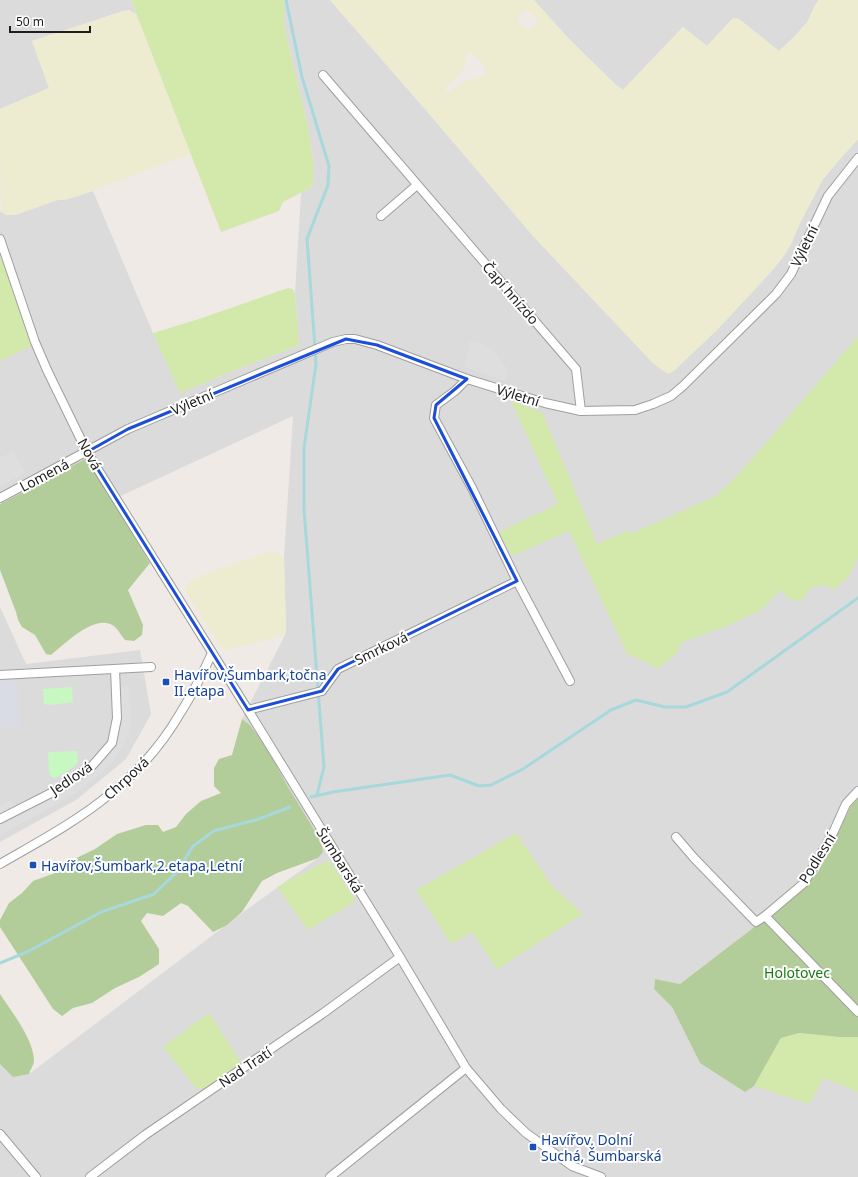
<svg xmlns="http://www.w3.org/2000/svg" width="858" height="1177" viewBox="0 0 858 1177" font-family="'Noto Sans',sans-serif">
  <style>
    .residential { fill: #dcdbdb }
    .farmland { fill: #edebd0; fill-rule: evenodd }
    .grass { fill: #d3e8ab }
    .forest { fill: #b2cd9a }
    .park { fill: #c7f8c2 }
    .parking { fill: #dedede }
    .plaza { fill: #d9dbe5 }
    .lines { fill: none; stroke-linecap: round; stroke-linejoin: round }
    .stream { stroke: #a6d8dc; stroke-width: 3 }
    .street-casing { stroke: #9f9f9f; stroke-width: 10 }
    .street { stroke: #fff; stroke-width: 8 }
    .marked { fill: none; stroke: #1d4ed8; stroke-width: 3; stroke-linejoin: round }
    .transit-dot { fill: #1a4fb4; stroke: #fff; stroke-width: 1.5 }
    .labels { text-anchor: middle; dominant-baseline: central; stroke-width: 4; stroke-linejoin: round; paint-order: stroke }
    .street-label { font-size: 14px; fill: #1e1e1e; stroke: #fff }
    .transit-label { font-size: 14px; fill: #164399; stroke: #fff; text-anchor: start }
    .park-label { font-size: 14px; fill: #177b0e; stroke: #fff }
  </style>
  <rect width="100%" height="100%" fill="#efeae5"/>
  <g class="residential">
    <polygon points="0,0 131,0 136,14 129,10 123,11 32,41 49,88 0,109"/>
    <polygon points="284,0 330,0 437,123 533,236 653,363 662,370 716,331 770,273 783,257 791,244 801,221 823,179 841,158 858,139 858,798 851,806 818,872 797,894 680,984 655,979 654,989 672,1007 700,1063 754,1086 858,1037 858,1177 0,1177 0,1064 13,1077 29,1074 238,916 318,858 323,852 266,746 250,725 242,719 285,635 286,628 284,558 293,416 112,500 87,458 0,503 0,211 1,212 58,200 64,200 78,196 93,191 153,333 180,393 225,374 299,345 295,293 301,193 310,188 313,183 314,169 308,127 284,26"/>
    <polygon points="534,0 819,0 814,7 808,21 795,36 779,51 739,19 733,19 707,46 683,27 623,90 615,84 569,39"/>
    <polygon points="0,607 26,664 140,650 151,714 126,759 76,800 0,842"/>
  </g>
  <g class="farmland">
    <path d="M 330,0 L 534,0 L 569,39 L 615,84 L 623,90 L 683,27 L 707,46 L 733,18 L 739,19 L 779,51 L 795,36 L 808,21 L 814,7 L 819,0 L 858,0 L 858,139 L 841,158 L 823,179 L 801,221 L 791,244 L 783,257 L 770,273 L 716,331 L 676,369 L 669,374 L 662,370 L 653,363 L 533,236 L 437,123 ZM 527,9 L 539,21 L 529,30 L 523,27 L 516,19 ZM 467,53 L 472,53 L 483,64 L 485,69 L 485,74 L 482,76 L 466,81 L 447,93 L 445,89 L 462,71 L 467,58 Z"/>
    <polygon points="129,10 136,14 190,154 78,196 64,200 58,200 16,215 6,215 1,212 0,109 49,88 32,41"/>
    <polygon points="269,552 278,553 284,558 286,628 285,635 226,650 222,648 218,643 189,597 185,587 192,580 221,568"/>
  </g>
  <g class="grass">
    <polygon points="131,0 284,0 284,26 308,127 314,169 313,183 310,188 283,202 279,211 221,232"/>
    <polygon points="0,251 32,346 0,361"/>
    <polygon points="288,288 293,289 295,293 299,345 225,374 180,393 153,333 199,319"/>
    <polygon points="858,336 858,557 849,576 834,590 826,585 811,587 802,600 790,600 781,590 761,610 727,626 682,642 677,653 657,669 648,663 627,654 569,531 512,556 499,532 558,504 511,401 542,412 597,544 629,530 630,534 716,496 739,474"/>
    <polygon points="516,833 552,886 583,914 497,969 472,932 451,944 416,890"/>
    <polygon points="330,861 356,901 308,930 277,887 325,862"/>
    <path d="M 209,1013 L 242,1064 C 234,1070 212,1088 202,1089 C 201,1089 197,1088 196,1088 L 163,1047 Z"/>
    <polygon points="799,1033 839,1037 858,1037 858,1092 824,1078 809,1104 754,1086 781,1038"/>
  </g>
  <g class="forest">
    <path d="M 87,458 L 150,563 L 128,590 L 143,625 L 142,635 L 134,641 L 125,640 C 122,637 119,631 116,628 C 98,610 65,644 51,655 L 46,654 L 35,635 L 22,627 L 18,620 L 16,612 L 0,570 L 0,504 Z"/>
    <polygon points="242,719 250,725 266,746 288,787 321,841 323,852 318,858 277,873 262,881 242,912 227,925 213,932 188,906 181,903 163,916 147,913 141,921 159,949 159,964 139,977 115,988 92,1003 73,1008 62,1016 53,1009 0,927 0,920 9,903 22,893 33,881 58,872 66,863 95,849 117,834 146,825 158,825 163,832 176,827 186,814 201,801 221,793 214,786 214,768 219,759 232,755"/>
    <polygon points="858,798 858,1037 839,1037 799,1033 781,1038 754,1086 745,1092 700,1063 672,1007 654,989 655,979 680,984 797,894 818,872 851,806"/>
    <path d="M 0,994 C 11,1011 35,1041 34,1062 C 33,1066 30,1070 29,1074 L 13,1077 L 0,1064 Z"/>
  </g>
  <g class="park">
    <path d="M 72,687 L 73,702 C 66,703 49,706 44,704 L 43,689 Z"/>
    <polygon points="77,751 78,761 75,766 56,778 51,777 49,772 48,752"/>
  </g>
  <g class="parking">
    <polygon points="470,341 482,344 492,350 508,369 505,381 465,367"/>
    <polygon points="13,451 25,473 0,486 0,458"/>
    <polygon points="116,686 129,686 131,719 129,732 123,747 115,759 100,774 79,791 59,803 0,835 0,806 11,800 16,810 92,766 112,743"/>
  </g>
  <polygon class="plaza" points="18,680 20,726 0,727 0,681"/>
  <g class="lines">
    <g class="stream">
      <polyline points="286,0 302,77 329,166 328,185 307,239 315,348"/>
      <polyline points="315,351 316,364 304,448 304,509 324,767 317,795"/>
      <polyline points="311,797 333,792 450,775 479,786 491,785 523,769 611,710 636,700 665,707 686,707 727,692 858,598"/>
      <polyline points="0,963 29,951 101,912 154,894 177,872 193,846 214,831 259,819 290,807"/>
    </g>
    <defs>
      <g id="street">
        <polyline points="323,75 576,369 581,411"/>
        <polyline points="381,216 417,185"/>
        <polyline points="0,239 35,342 47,370 87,452 248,710 400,957 466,1068 501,1109 526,1133 572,1166 601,1177"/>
        <polyline points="467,379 455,391 436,405 434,418 472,488 517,581 570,681"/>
        <polyline points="0,498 128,429 333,342 346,339 355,339 377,345 467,379 545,403 581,411 635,410 653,404 671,396 683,386 776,294 791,274 828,196 858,158"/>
        <polyline points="0,675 151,667"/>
        <polyline points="248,710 322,691 338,669 517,581"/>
        <polyline points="858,791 846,804 833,833 804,883 765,916 858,1012"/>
        <polyline points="0,819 55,791 92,766 112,743 117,718 115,669"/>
        <polyline points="676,837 694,858 756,922 765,916"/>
        <path d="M 0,864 C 38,842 76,822 110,794 C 138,772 163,743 181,712 C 193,693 203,673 212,653"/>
        <polyline points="0,1134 36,1177"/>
        <polyline points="90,1177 145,1135 322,1014 400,957"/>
        <polyline points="330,1177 466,1068"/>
      </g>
    </defs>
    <use href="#street" class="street-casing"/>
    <use href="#street" class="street"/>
  </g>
  <path class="marked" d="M 346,339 L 377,345 L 467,379 L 436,405 L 434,418 L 517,581 L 338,669 L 322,691 L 248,710 L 87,452 L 128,429 Z"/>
  <g class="transit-dot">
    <rect x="162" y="678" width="8" height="8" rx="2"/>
    <rect x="29" y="861" width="8" height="8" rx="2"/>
    <rect x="529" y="1143" width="8" height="8" rx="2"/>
  </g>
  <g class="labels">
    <g class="street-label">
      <text transform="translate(804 246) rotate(-64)">Výletní</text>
      <text transform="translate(511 293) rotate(49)">Čapí hnízdo</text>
      <text transform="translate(518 395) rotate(17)">Výletní</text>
      <text transform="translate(192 402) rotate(-23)">Výletní</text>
      <text transform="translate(90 454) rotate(61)">Nová</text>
      <text transform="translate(44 475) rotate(-28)">Lomená</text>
      <text transform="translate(381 648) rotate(-26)">Smrková</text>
      <text transform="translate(71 778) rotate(-34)">Jedlová</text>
      <text transform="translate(126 778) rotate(-43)">Chrpová</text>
      <text transform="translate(817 858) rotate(-58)">Podlesní</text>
      <text transform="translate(340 860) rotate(58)">Šumbarská</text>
      <text transform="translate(245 1067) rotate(-34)">Nad Tratí</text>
    </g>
    <g class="transit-label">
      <text x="174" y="674">Havířov,Šumbark,točna<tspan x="174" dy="16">II.etapa</tspan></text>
      <text x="41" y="865">Havířov,Šumbark,2.etapa,Letní</text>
      <text x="541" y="1139">Havířov, Dolní<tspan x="541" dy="16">Suchá, Šumbarská</tspan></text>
    </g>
    <g class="park-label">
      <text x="797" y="972">Holotovec</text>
    </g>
  </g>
  <path d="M10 26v6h80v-6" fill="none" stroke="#1e1e1e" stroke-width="2"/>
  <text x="16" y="26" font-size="12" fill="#1e1e1e" stroke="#ffffff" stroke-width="3" paint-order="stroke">50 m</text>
</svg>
